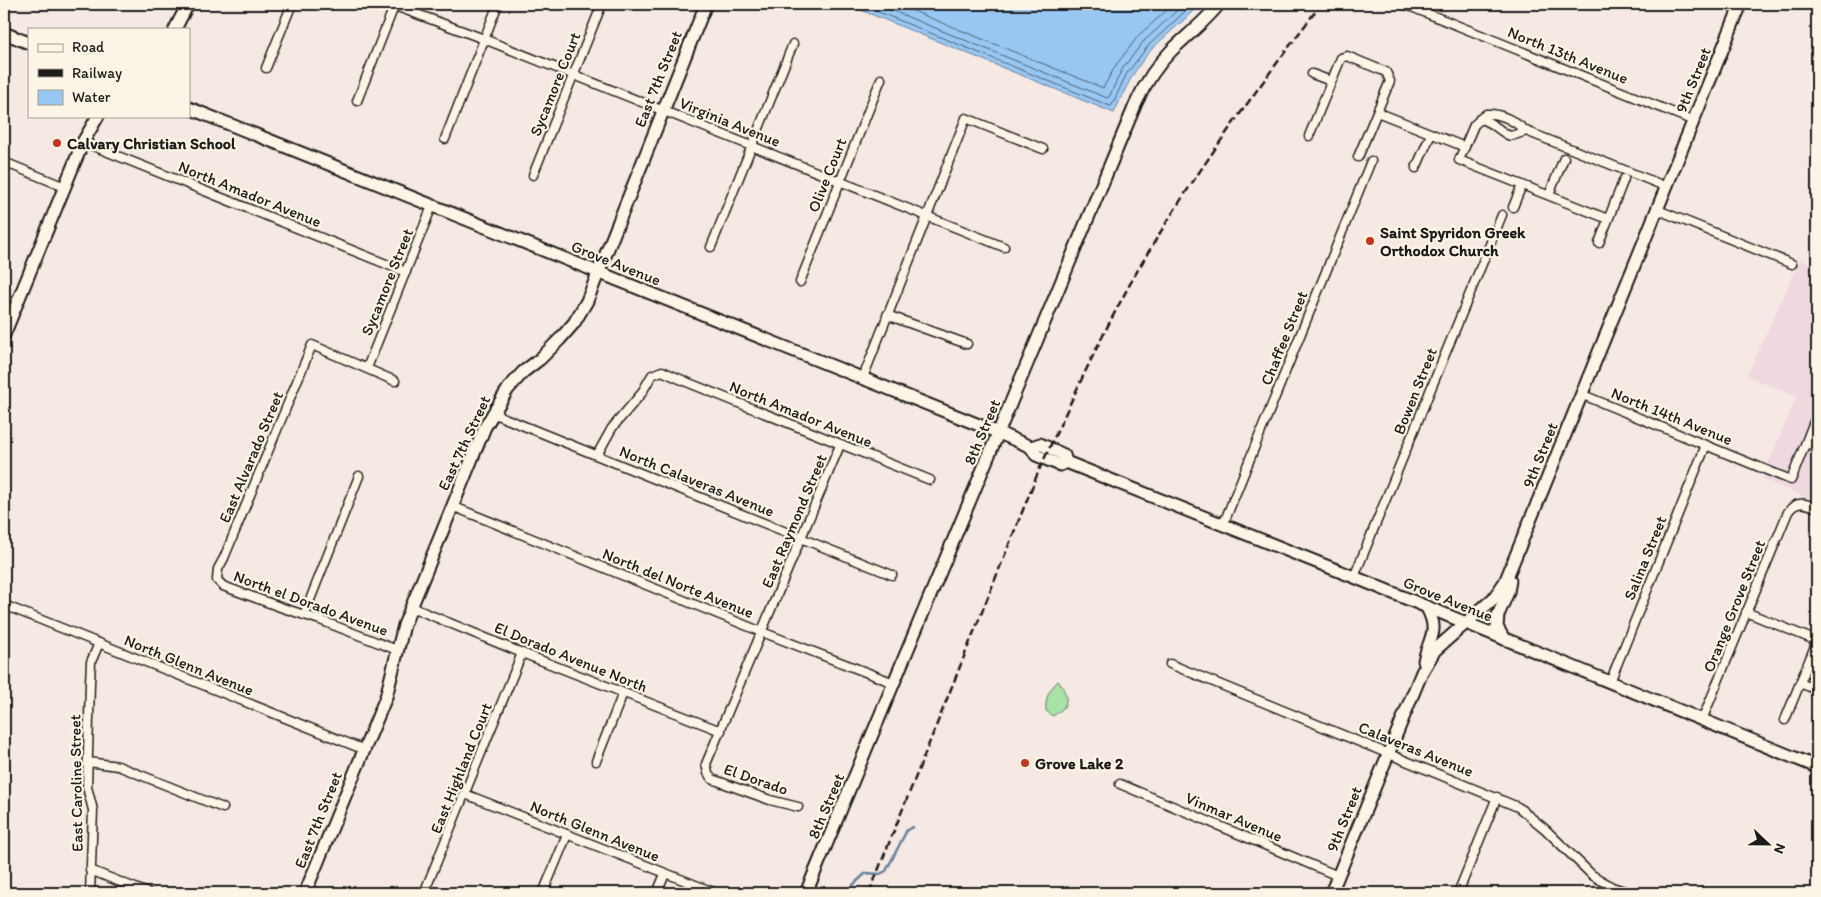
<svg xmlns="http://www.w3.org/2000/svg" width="1821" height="897" viewBox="0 0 1821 897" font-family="Itim,sans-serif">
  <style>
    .built { fill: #efd8df }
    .green { fill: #a8e2a7; stroke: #627f62 }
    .water { fill: #98c7f3; stroke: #66839d }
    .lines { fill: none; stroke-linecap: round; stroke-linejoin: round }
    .shore { stroke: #4e6072; stroke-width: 1 }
    .stream { stroke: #66839d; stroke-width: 2.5 }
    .street-casing { stroke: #1c1c1c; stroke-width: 11 }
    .secondary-casing { stroke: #1c1c1c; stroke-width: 15 }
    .street { stroke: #fcf5e5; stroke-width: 8 }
    .secondary { stroke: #fcf5e5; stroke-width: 11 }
    .rail { stroke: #1c1c1c; stroke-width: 2.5; stroke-dasharray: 8 4; stroke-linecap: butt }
    .poi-dot { fill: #c8321e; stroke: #fcf5e5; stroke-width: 2 }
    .labels { text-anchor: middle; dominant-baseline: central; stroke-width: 4.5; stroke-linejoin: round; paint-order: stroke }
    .street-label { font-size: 16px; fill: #1c1c1c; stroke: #fcf5e5 }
    .poi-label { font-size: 16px; font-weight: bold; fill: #1c1c1c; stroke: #fcf5e5; text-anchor: start }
  </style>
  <rect width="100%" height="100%" fill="#f6e8e2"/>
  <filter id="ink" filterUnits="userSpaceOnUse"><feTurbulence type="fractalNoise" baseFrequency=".02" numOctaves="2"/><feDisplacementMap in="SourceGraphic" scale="10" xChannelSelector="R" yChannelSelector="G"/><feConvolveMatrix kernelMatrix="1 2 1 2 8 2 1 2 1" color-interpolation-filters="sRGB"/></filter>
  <g filter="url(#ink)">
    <polygon class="built" points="1800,260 1817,266 1817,502 1762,479 1797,396 1747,376"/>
    <path class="green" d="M 1058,681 C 1064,688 1070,700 1063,708 C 1061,711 1056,714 1053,716 L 1046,711 C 1045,698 1049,690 1058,681 Z"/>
    <path class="water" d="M 846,4 L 1199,4 C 1186,20 1169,32 1154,47 C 1135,66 1125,90 1114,113 Z"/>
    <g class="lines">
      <g class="shore">
        <polyline points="859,4 1110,106 1112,105 1127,73 1149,45 1193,4"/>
        <polyline points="876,4 1107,98 1109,97 1122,69 1144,41 1184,4"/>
        <polyline points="896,4 1103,88 1116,65 1139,35 1174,4"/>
      </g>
      <polyline class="stream" points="853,885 866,873 880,874 886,871 907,830 913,827"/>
      <defs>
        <g id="street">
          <polyline points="390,4 484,39 1004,247"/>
          <polyline points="1404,4 1694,121"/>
          <polyline points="266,68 292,4"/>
          <polyline points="1312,74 1331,81"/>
          <polyline points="357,101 395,4"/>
          <polyline points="1377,112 1465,147"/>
          <path d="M 1480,118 C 1485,121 1491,123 1496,127 C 1512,138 1506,138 1526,131"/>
          <polyline points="1309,136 1341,58 1347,56 1386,72 1390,81 1358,157"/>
          <polyline points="445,139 498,4"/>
          <polyline points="83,142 406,272"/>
          <polyline points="4,162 65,187"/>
          <polyline points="1416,168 1431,134"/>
          <polyline points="533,175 602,4"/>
          <polyline points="1549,195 1564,158"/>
          <polyline points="1513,207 1522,185"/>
          <polyline points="1658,210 1792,264"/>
          <path d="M 1608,219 L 1459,160 L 1474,125 L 1486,114 C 1502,113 1514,121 1526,131 L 1667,187"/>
          <polyline points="1599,243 1624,179"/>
          <polyline points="711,247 793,44"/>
          <polyline points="800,282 881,79"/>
          <polyline points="887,315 967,344"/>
          <polyline points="367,368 432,206"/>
          <polyline points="862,380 966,118 1043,149"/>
          <polyline points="395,381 312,345 224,558 218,569 217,580 223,586 283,608 320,620 397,650"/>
          <polyline points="1583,395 1791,480 1817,414"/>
          <polyline points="492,413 892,575"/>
          <polyline points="1806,443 1817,447"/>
          <polyline points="597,455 612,428 641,394 652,375 662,371 689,383 930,480"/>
          <polyline points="452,506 762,632 894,683"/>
          <polyline points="1223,525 1371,161"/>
          <polyline points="1354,577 1502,215"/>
          <polyline points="4,605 365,750"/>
          <polyline points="411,607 522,653 721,731"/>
          <polyline points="1746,612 1817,641"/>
          <polyline points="304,615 359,476"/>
          <polyline points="1170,664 1518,807 1545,829 1592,875 1612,887 1631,893"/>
          <polyline points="1610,682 1706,445"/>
          <polyline points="1800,683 1817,690"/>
          <path d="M 1702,720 L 1788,512 C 1796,500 1805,503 1817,508"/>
          <polyline points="1785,720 1817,641"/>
          <polyline points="596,761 623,693"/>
          <polyline points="88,762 118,766 223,808"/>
          <polyline points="1120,784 1338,876"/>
          <polyline points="465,794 716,893"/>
          <polyline points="798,807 770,800 712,779 708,773 706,764 840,445"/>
          <polyline points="90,870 148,893"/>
          <polyline points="90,893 93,810 87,787 90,683 91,662 99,643"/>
          <polyline points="424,893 522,653"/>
          <polyline points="543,893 567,835"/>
          <polyline points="657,893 665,874"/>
          <polyline points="1458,893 1497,797"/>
        </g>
        <g id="secondary">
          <polyline points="175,29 188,4"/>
          <polyline points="4,33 29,43"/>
          <polyline points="189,108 999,433 1031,447 1036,455 1060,465 1066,462 1354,577 1817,767"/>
          <polyline points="4,335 83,142 98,116"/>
          <polyline points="1031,447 1040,444 1064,455 1066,462"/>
          <polyline points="1504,639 1497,627 1498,615 1508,592 1510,580"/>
          <path d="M 1424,661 C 1429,637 1440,632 1427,608"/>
          <polyline points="305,893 386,697 404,625 485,427 508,389 523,372 540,359 560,339 574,323 587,301 706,4"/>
          <path d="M 806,893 L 1136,103 C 1145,84 1156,66 1171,51 C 1187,35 1205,22 1219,4"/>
          <polyline points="1331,893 1422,672 1435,650 1493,599 1505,582 1741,4"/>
        </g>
      </defs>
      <use href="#street" class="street-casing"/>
      <use href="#secondary" class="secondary-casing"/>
      <use href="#street" class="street"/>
      <use href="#secondary" class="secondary"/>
      <path class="rail" d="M 869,893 L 1039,470 C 1072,400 1103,330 1142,263 C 1195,172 1258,88 1321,4"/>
    </g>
  </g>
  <g class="poi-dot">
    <circle cx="57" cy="143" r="5"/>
    <circle cx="1370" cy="241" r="5"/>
    <circle cx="1025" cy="763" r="5"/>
  </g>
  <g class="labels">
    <g class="street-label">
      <text transform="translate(1568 55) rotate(22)">North 13th Avenue</text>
      <text transform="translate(658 79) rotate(-68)">East 7th Street</text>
      <text transform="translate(1693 80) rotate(-68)">9th Street</text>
      <text transform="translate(555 84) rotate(-68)">Sycamore Court</text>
      <text transform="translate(730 122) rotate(22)">Virginia Avenue</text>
      <text transform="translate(827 175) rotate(-68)">Olive Court</text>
      <text transform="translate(250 194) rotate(22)">North Amador Avenue</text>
      <text transform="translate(616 263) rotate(22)">Grove Avenue</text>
      <text transform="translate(387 282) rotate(-68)">Sycamore Street</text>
      <text transform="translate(1284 338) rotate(-68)">Chaffee Street</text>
      <text transform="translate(1415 391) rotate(-68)">Bowen Street</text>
      <text transform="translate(801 414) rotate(22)">North Amador Avenue</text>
      <text transform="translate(1672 416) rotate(22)">North 14th Avenue</text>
      <text transform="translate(982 432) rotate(-67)">8th Street</text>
      <text transform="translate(464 443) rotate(-65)">East 7th Street</text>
      <text transform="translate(1540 455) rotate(-68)">9th Street</text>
      <text transform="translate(251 457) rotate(-67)">East Alvarado Street</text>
      <text transform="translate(697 481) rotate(22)">North Calaveras Avenue</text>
      <text transform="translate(794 521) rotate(-67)">East Raymond Street</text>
      <text transform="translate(1645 558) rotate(-68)">Salina Street</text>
      <text transform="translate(678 583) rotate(22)">North del Norte Avenue</text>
      <text transform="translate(1448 599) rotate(22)">Grove Avenue</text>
      <text transform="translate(311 603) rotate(20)">North el Dorado Avenue</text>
      <text transform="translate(1734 606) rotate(-68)">Orange Grove Street</text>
      <text transform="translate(571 657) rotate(22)">El Dorado Avenue North</text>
      <text transform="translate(189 665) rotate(22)">North Glenn Avenue</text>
      <text transform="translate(1416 749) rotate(22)">Calaveras Avenue</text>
      <text transform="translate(461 768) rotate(-68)">East Highland Court</text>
      <text transform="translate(756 779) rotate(19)">El Dorado</text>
      <text transform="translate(76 783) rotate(-91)">East Caroline Street</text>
      <text transform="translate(826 806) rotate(-67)">8th Street</text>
      <text transform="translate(1234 817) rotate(23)">Vinmar Avenue</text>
      <text transform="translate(1344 819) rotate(-68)">9th Street</text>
      <text transform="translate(318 820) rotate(-68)">East 7th Street</text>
      <text transform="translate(595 831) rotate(22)">North Glenn Avenue</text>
    </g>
    <g class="poi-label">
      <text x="67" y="143">Calvary Christian School</text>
      <text x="1380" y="232">Saint Spyridon Greek<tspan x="1380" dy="18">Orthodox Church</tspan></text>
      <text x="1035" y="763">Grove Lake 2</text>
    </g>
  </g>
  <rect width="1821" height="897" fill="none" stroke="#fcf5e5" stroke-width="20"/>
  <rect x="10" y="10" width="1801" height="877" fill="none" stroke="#1c1c1c" stroke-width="2" filter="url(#ink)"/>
  <rect x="28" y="28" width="162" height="90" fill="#fcf5e5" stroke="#a29e95"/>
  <rect x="38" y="44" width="25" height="8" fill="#fcf5e5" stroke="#a29e95"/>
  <text x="72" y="52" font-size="15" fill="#1c1c1c">Road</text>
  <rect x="38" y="69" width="25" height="8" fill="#1c1c1c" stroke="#a29e95"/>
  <text x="72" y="78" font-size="15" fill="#1c1c1c">Railway</text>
  <rect x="38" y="90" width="25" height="15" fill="#98c7f3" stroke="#a29e95"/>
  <text x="72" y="102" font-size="15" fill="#1c1c1c">Water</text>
  <g transform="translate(1768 844) rotate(112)" stroke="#fcf5e5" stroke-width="4" paint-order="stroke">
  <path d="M0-4L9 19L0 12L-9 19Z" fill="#1c1c1c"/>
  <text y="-8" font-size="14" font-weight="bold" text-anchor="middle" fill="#1c1c1c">N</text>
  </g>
</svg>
